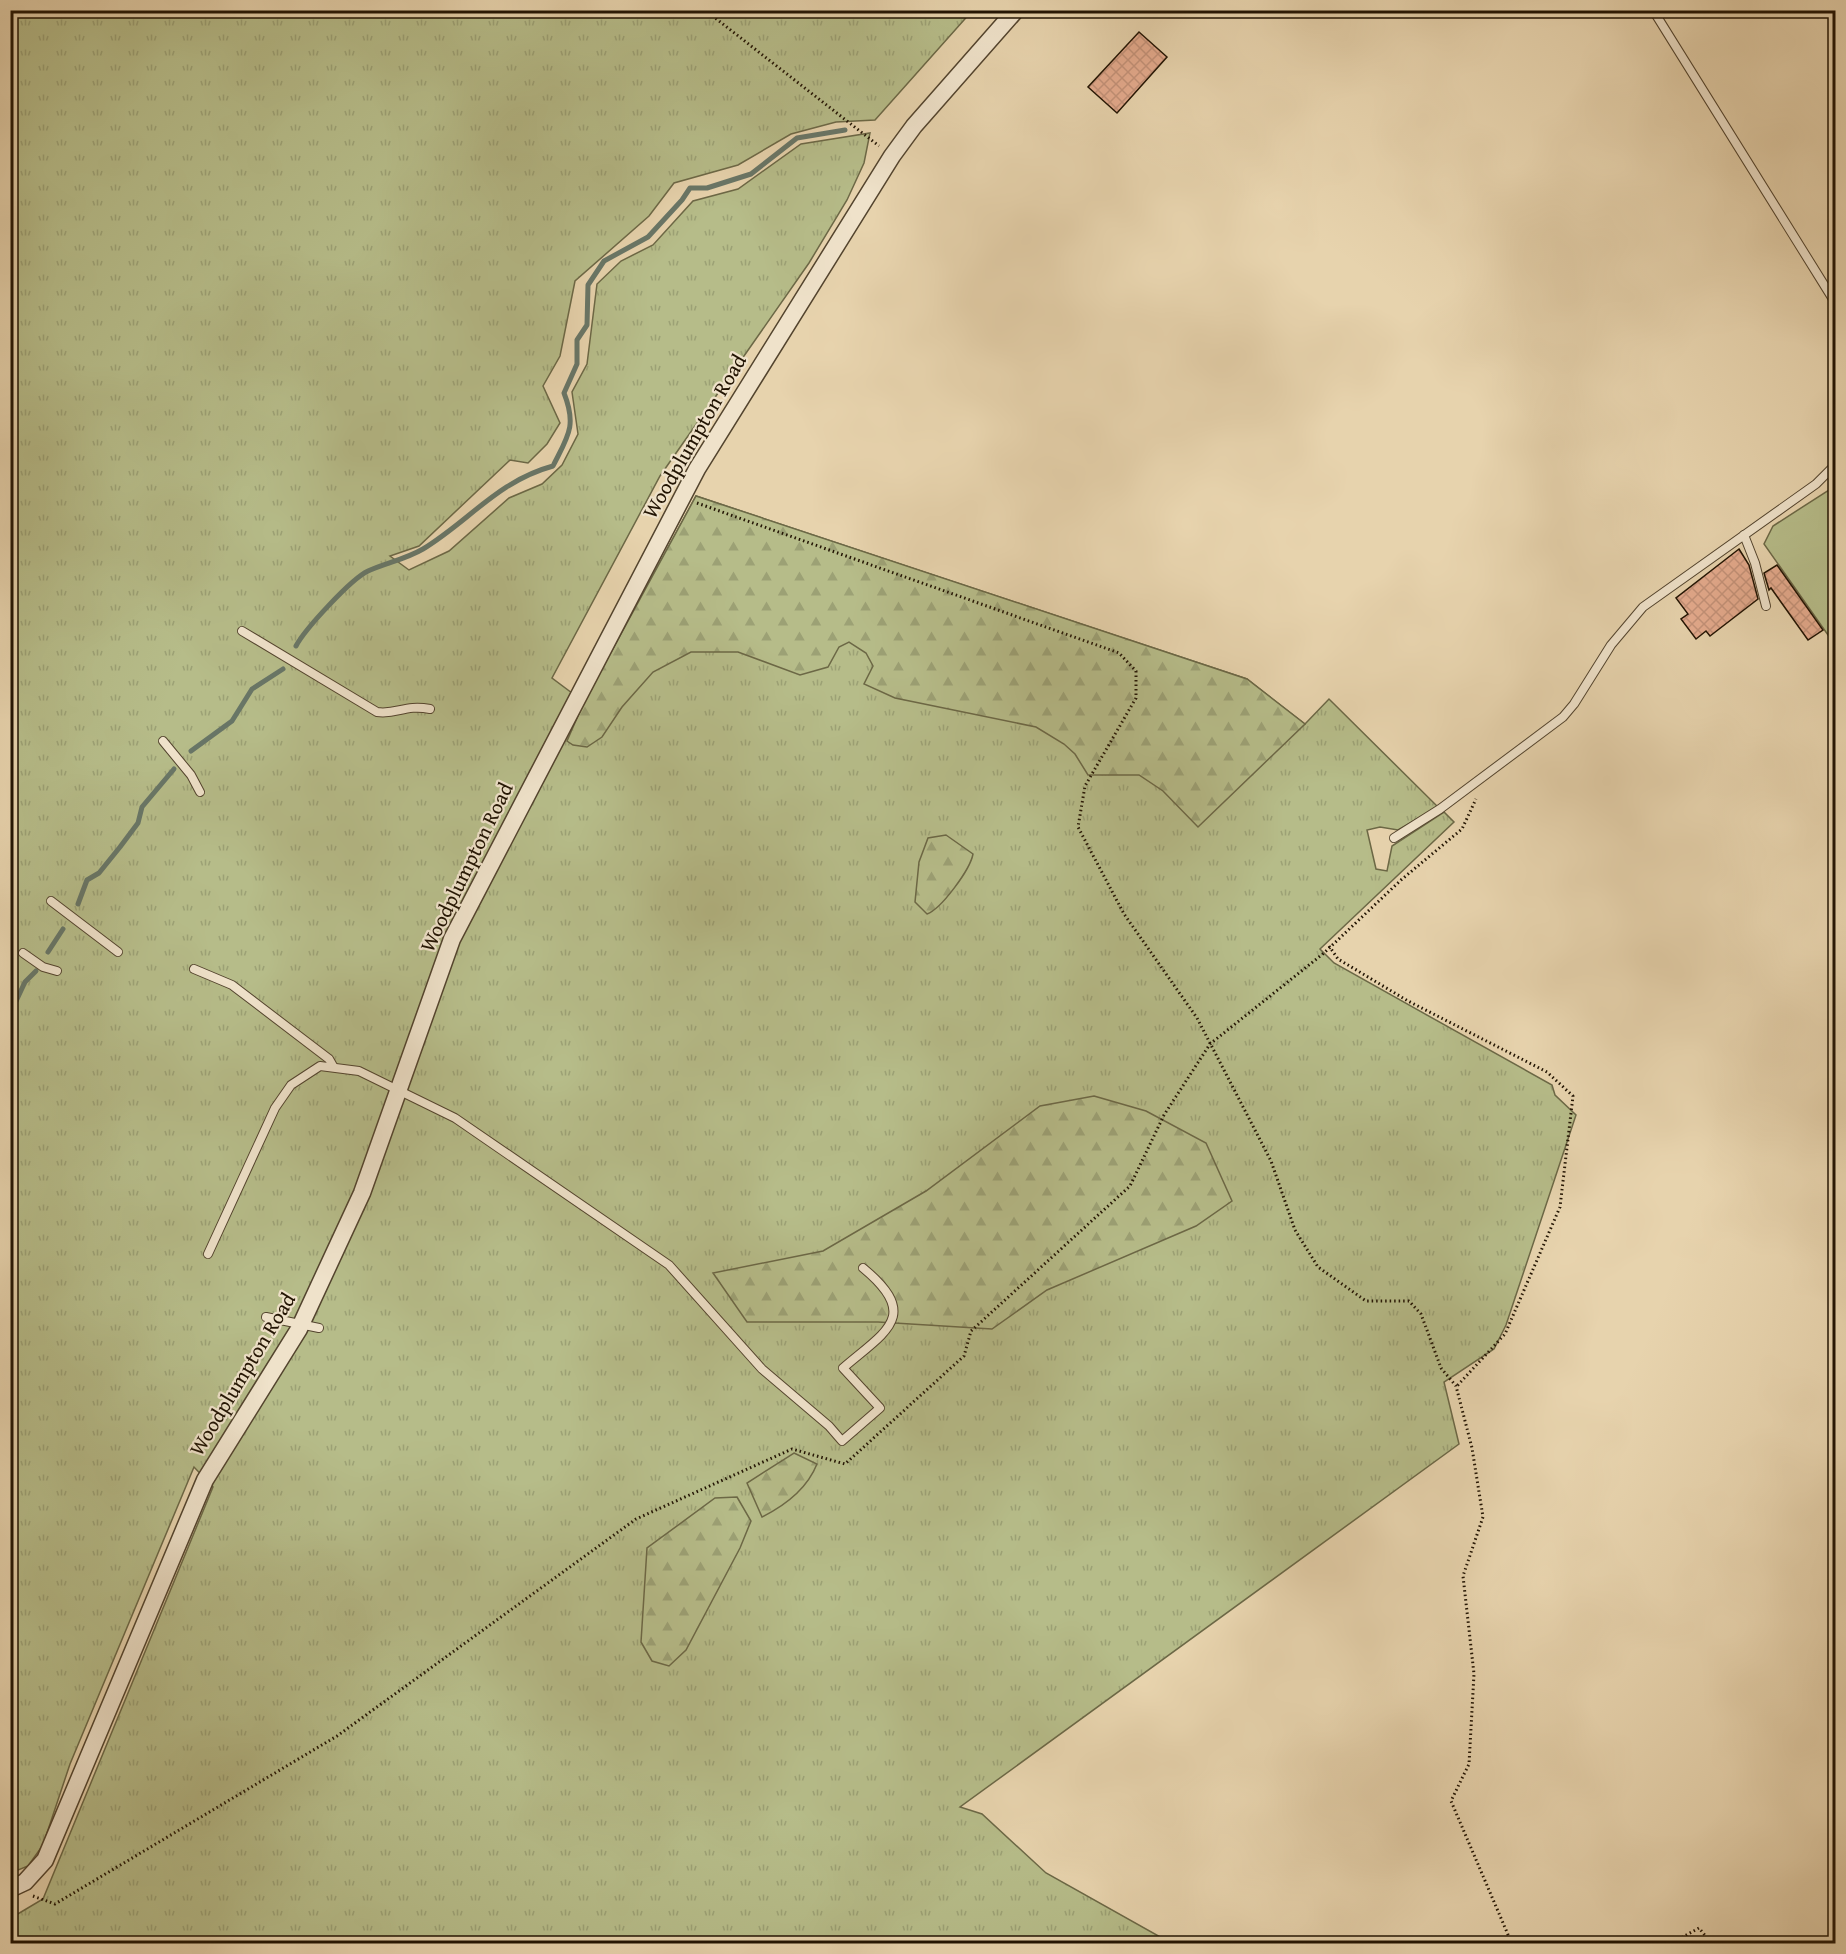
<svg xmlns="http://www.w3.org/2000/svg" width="1846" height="1954" viewBox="0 0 1846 1954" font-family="'Gentium Book Plus',serif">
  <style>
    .grass { fill: url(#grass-tufts); stroke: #6c6846; stroke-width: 1.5 }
    .forest { fill: url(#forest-firs); stroke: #6c6846; stroke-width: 1.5 }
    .pitch { fill: #b6bc89; stroke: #6c6846; stroke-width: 1.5 }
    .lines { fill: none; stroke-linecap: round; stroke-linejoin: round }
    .stream { stroke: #687667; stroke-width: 5 }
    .building { fill: url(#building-cross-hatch); stroke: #221403; stroke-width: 1.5 }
    .service-casing { stroke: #53442e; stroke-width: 10 }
    .minor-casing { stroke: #53442e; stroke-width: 19 }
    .path { stroke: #221403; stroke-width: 3; stroke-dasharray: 1.5 3; stroke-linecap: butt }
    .service { stroke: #efe2ca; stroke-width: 8 }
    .minor { stroke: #efe2ca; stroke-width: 16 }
    .labels { text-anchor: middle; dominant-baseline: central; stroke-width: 4.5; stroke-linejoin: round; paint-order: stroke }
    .street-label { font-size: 21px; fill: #221403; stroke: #efe2ca }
  </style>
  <defs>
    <pattern id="grass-tufts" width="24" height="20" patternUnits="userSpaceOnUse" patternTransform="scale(1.5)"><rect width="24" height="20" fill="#b6bc89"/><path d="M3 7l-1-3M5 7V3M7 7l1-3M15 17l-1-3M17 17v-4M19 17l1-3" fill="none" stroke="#9ca175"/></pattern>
    <pattern id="forest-firs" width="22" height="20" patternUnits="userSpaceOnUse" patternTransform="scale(1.5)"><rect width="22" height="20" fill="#b6bc89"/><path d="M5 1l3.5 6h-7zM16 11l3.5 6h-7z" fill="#9ca175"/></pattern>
    <pattern id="building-cross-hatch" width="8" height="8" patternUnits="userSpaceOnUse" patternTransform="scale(1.5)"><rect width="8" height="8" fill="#e5ab8e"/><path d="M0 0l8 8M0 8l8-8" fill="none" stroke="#c49279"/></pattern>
  </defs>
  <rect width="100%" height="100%" fill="#e7d3ad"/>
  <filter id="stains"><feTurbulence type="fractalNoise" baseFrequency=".00333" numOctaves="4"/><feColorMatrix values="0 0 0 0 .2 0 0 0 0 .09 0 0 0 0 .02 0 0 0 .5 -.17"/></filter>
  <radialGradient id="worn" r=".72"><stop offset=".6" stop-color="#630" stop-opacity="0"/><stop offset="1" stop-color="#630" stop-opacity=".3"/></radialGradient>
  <polygon class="grass" points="11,11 972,11 875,120 836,122 791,134 738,165 674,183 649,216 575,281 560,356 543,386 560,423 547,444 528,463 510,460 419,546 390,556 409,570 449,551 509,498 542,484 562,465 578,434 572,392 587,364 597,284 621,261 653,245 693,201 738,189 801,144 870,133 864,163 847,200 809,263 660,476 552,678 584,702 696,496 1247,679 1305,724 1329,699 1438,807 1398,830 1380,827 1367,830 1376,869 1387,871 1392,846 1444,812 1454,822 1320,949 1334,963 1552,1085 1555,1095 1576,1115 1506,1325 1494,1349 1444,1382 1459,1444 960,1807 982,1814 1046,1873 1171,1943 11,1943 11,1918 43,1899 213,1487 194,1467 70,1764 43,1845 28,1866 11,1873"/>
  <g class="forest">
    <polygon points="696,496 1247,679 1305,724 1198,827 1163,791 1139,775 1088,775 1075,754 1064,744 1036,727 895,698 864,684 873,666 866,653 849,642 839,647 828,667 800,675 738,652 691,652 653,672 622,707 602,737 587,747 573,745 567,741 584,702"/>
    <path d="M 946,835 L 973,854 C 970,870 941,909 927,914 L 915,902 L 919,862 L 928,838 Z"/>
    <polygon points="1094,1096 1146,1111 1206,1143 1232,1201 1196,1226 1047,1290 992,1329 878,1322 747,1322 713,1273 823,1251 926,1191 1040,1106"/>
    <path d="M 794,1453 L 817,1464 C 807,1489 786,1505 762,1517 L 747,1483 Z"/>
    <polygon points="737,1497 751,1521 740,1548 686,1650 669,1666 652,1661 641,1642 647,1548 715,1498"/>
  </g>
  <polygon class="pitch" points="1832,488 1836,496 1835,645 1764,544 1773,526"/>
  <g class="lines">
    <g class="stream">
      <path d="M 296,646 C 305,629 351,579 368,571 C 386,563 406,559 423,549 C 469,521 498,481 553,466 C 568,436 577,426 564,393 L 577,364 L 577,340 L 587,325 L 588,285 L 604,261 L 648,237 L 682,200 L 690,188 L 707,188 L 751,174 L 797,138 L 845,130"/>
      <polyline points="191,751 232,721 252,689 283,669"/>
      <polyline points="78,904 87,880 99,873 120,847 138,823 142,807 174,769"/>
      <polyline points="48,952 63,929"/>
      <polyline points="10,1014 25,982 36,971"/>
    </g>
  </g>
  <g class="building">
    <polygon points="1139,32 1167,57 1117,113 1088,87"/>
    <polygon points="1739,549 1749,565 1758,599 1710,636 1706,631 1696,639 1681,619 1688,614 1676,598"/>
    <polygon points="1777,565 1823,630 1808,640 1771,588 1769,590 1764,573"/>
  </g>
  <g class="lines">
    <defs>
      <g id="service">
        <polyline points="1653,10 1836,304"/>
        <polyline points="1744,535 1755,563 1766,606"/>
        <path d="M 242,631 L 377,712 C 397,715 405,704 430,709"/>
        <polyline points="163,741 191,775 200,792"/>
        <polyline points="1394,838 1440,809 1563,717 1574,704 1611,645 1643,607 1816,484 1836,464"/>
        <polyline points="51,901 118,952"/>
        <polyline points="23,953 43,967 57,971"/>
        <polyline points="194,969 232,985 329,1059 333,1066"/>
        <path d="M 208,1254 L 275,1108 L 291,1085 L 320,1066 L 359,1071 L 455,1118 L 669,1265 L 762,1369 L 829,1426 L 842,1441 L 880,1408 L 843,1368 C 886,1331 921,1316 863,1268"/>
        <polyline points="266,1317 319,1328"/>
      </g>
      <polyline id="minor" points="10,1889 25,1882 45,1860 205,1480 299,1329 362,1193 452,939 697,469 892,156 914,126 1016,10"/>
    </defs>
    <use href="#service" class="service-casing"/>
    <use href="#minor" class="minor-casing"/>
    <g class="path">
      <polyline points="705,10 879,146"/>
      <polyline points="697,503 1119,653 1136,671 1136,698 1085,786 1078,827 1124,914 1197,1018 1271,1161 1295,1230 1318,1267 1366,1301 1409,1301 1421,1314 1441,1368 1456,1386 1472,1448 1483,1517 1463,1576 1474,1674 1469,1764 1451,1801 1512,1944"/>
      <polyline points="1329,946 1338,959 1408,1001 1547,1072 1573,1096 1560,1207 1505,1334 1457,1386"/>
      <polyline points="33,1896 55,1904 337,1736 636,1519 792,1449 845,1464 964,1356 971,1331 1130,1186 1164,1115 1210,1044 1324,953 1401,880 1462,829 1476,799"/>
      <polyline points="1670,1944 1699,1928 1712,1944"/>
    </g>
    <use href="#service" class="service"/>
    <use href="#minor" class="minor"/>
  </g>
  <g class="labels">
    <g class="street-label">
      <text transform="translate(694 436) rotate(-60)">Woodplumpton Road</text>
      <text transform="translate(466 867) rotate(-64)">Woodplumpton Road</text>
      <text transform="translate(242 1374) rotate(-59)">Woodplumpton Road</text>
    </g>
  </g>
  <rect width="1846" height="1954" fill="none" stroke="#e7d3ad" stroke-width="36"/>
  <rect x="12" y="12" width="1822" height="1930" fill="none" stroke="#221403" stroke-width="3"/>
  <rect x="18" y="18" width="1810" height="1918" fill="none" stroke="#221403" stroke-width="1.5"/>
  <rect width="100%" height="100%" filter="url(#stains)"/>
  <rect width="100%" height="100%" fill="url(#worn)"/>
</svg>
